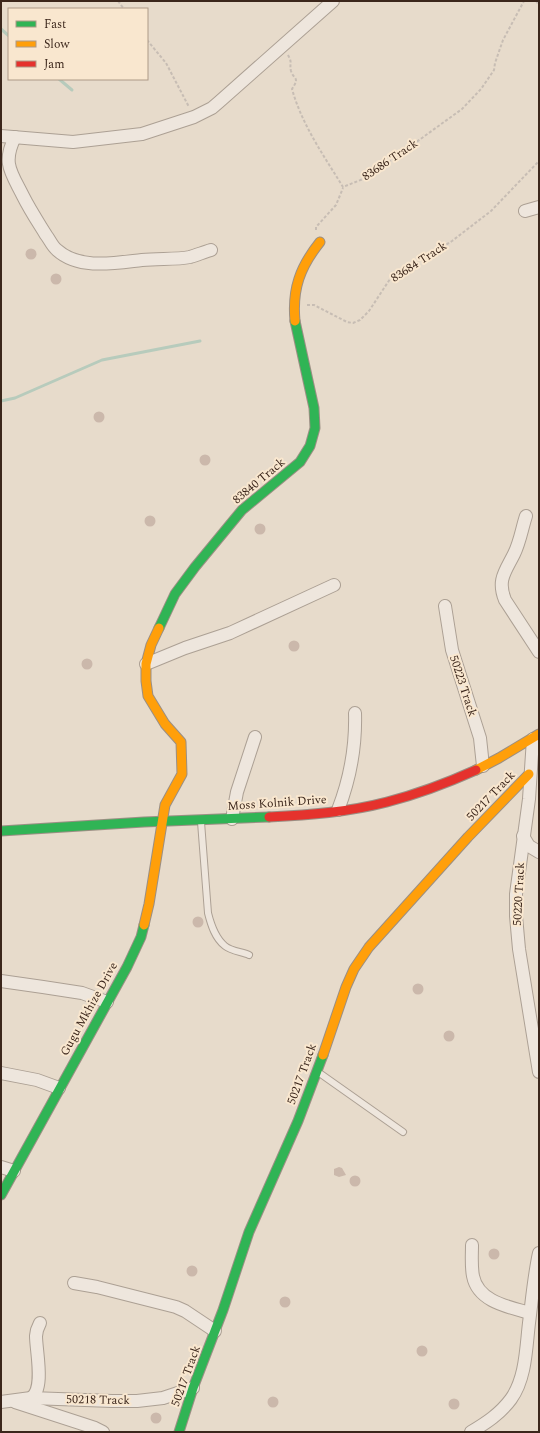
<svg xmlns="http://www.w3.org/2000/svg" width="540" height="1433" viewBox="0 0 540 1433" font-family="Spectral,serif">
  <style>
    .lines { fill: none; stroke-linecap: round; stroke-linejoin: round }
    .stream { stroke: #b7cbbc; stroke-width: 3 }
    .building { fill: #cbb8ab }
    .lane-casing { stroke: #aca094; stroke-width: 8 }
    .street-casing { stroke: #aca094; stroke-width: 14 }
    .fast-casing { stroke: #9b8f84; stroke-width: 11 }
    .slow-casing { stroke: #9b8f84; stroke-width: 11 }
    .jam-casing { stroke: #9b8f84; stroke-width: 11 }
    .path { stroke: #c7bdb4; stroke-width: 2; stroke-dasharray: 3 2; stroke-linecap: butt }
    .lane { stroke: #eee6dd; stroke-width: 6 }
    .street { stroke: #eee6dd; stroke-width: 12 }
    .fast { stroke: #30b455; stroke-width: 9 }
    .slow { stroke: #ff9f0a; stroke-width: 9 }
    .jam { stroke: #e5322d; stroke-width: 9 }
    .labels { text-anchor: middle; dominant-baseline: central; stroke-width: 4; stroke-linejoin: round; paint-order: stroke }
    .street-label { font-size: 12px; fill: #3b261b; stroke: #f9e7cf }
  </style>
  <rect width="100%" height="100%" fill="#e7dbcb"/>
  <g class="lines">
    <g class="stream">
      <polyline points="1,29 9,36"/>
      <polyline points="59,79 72,90"/>
      <polyline points="1,401 15,398 102,360 200,341"/>
    </g>
  </g>
  <g class="building">
    <circle cx="31" cy="254" r="5.5"/>
    <circle cx="56" cy="279" r="5.5"/>
    <circle cx="99" cy="417" r="5.5"/>
    <circle cx="205" cy="460" r="5.5"/>
    <circle cx="150" cy="521" r="5.5"/>
    <circle cx="260" cy="529" r="5.5"/>
    <circle cx="294" cy="646" r="5.5"/>
    <circle cx="87" cy="664" r="5.5"/>
    <circle cx="198" cy="922" r="5.5"/>
    <circle cx="418" cy="989" r="5.5"/>
    <circle cx="449" cy="1036" r="5.5"/>
    <polygon points="339,1167 342,1168 346,1175 339,1177 334,1175 334,1169"/>
    <circle cx="355" cy="1181" r="5.5"/>
    <circle cx="494" cy="1254" r="5.5"/>
    <circle cx="192" cy="1271" r="5.5"/>
    <circle cx="285" cy="1302" r="5.5"/>
    <circle cx="422" cy="1351" r="5.5"/>
    <circle cx="273" cy="1402" r="5.5"/>
    <circle cx="454" cy="1404" r="5.5"/>
    <circle cx="156" cy="1418" r="5.5"/>
  </g>
  <g class="lines">
    <defs>
      <g id="lane">
        <path d="M 201,822 L 208,913 C 211,925 215,938 225,946 C 231,951 242,952 249,955"/>
        <polyline points="318,1072 403,1132"/>
      </g>
      <g id="street">
        <polyline points="1,136 73,142 142,134 194,117 212,108 219,102 333,1"/>
        <path d="M 15,137 C 2,163 11,172 23,196 C 30,210 38,222 46,235 C 50,240 52,246 57,250 C 79,270 115,263 142,260 C 158,258 175,260 190,257 C 197,255 204,252 211,250"/>
        <polyline points="525,211 539,207"/>
        <path d="M 526,516 C 522,528 520,542 514,554 C 505,572 497,580 505,600 L 539,652"/>
        <polyline points="445,606 452,650 480,738 483,766"/>
        <polyline points="146,664 185,648 230,633 334,585"/>
        <polyline points="533,739 529,799 516,894 516,916 519,949 539,1072"/>
        <path d="M 338,810 C 350,779 356,747 355,713"/>
        <polyline points="232,819 237,792 255,737"/>
        <polyline points="523,836 529,846 539,852"/>
        <polyline points="1,981 43,987 82,993 107,1002"/>
        <polyline points="1,1073 37,1080 59,1088"/>
        <polyline points="1,1167 14,1171"/>
        <path d="M 472,1245 C 472,1255 471,1266 473,1276 C 478,1302 509,1307 530,1313"/>
        <polyline points="74,1283 97,1287 176,1307 185,1311 215,1331"/>
        <path d="M 31,1398 C 45,1389 36,1351 36,1336 L 37,1330 L 40,1323"/>
        <polyline points="1,1402 31,1398 112,1401 137,1401 163,1398 193,1388"/>
        <polyline points="15,1402 95,1428 103,1432"/>
        <path d="M 471,1432 C 486,1423 500,1414 511,1399 C 526,1378 526,1348 529,1323 C 532,1300 534,1276 539,1253"/>
      </g>
      <g id="fast">
        <polyline points="159,628 175,594 195,567 242,510 300,462 310,446 315,428 314,408 295,321"/>
        <polyline points="1,831 144,822 269,817"/>
        <polyline points="1,1195 127,967 141,937 144,925"/>
        <polyline points="179,1432 193,1388 223,1310 249,1232 298,1121 323,1055"/>
      </g>
      <g id="slow">
        <path d="M 295,321 C 292,289 300,267 320,242"/>
        <polyline points="476,770 499,758 539,734"/>
        <polyline points="144,925 149,904 165,805 182,774 181,742 165,724 148,696 146,681 146,664 151,645 159,628"/>
        <polyline points="323,1055 346,987 354,969 369,947 468,837 529,774"/>
      </g>
      <path id="jam" d="M 269,817 C 309,815 349,812 387,802 C 418,794 447,783 476,770"/>
    </defs>
    <use href="#lane" class="lane-casing"/>
    <use href="#street" class="street-casing"/>
    <use href="#fast" class="fast-casing"/>
    <use href="#slow" class="slow-casing"/>
    <use href="#jam" class="jam-casing"/>
    <g class="path">
      <polyline points="118,1 124,9"/>
      <polyline points="536,1 539,5"/>
      <polyline points="147,40 166,63 189,107"/>
      <path d="M 288,55 C 293,64 289,63 291,71 C 294,80 300,77 292,89 C 302,125 324,156 343,187 L 368,177 L 462,109 L 481,89 L 494,70 L 495,63 L 503,40 L 524,1"/>
      <polyline points="316,230 316,227 336,205 343,188"/>
      <polyline points="307,305 314,305 347,322 353,323 360,320 369,311 390,279 452,241 491,211 539,161"/>
    </g>
    <use href="#lane" class="lane"/>
    <use href="#street" class="street"/>
    <use href="#fast" class="fast"/>
    <use href="#slow" class="slow"/>
    <use href="#jam" class="jam"/>
  </g>
  <g class="labels">
    <g class="street-label">
      <text transform="translate(390 160) rotate(-34)">83686 Track</text>
      <text transform="translate(419 262) rotate(-33)">83684 Track</text>
      <text transform="translate(259 481) rotate(-40)">83840 Track</text>
      <text transform="translate(463 686) rotate(72)">50223 Track</text>
      <text transform="translate(491 796) rotate(-46)">50217 Track</text>
      <text transform="translate(277 803) rotate(-4)">Moss Kolnik Drive</text>
      <text transform="translate(519 894) rotate(-87)">50220 Track</text>
      <text transform="translate(89 1009) rotate(-61)">Gugu Mkhize Drive</text>
      <text transform="translate(302 1074) rotate(-70)">50217 Track</text>
      <text transform="translate(186 1376) rotate(-70)">50217 Track</text>
      <text transform="translate(98 1400) rotate(1)">50218 Track</text>
    </g>
  </g>
  <rect width="540" height="1433" fill="none" stroke="#3b261b" stroke-width="4"/>
  <rect x="8" y="8" width="140" height="72" fill="#f9e7cf" stroke="#ad9a87"/>
  <rect x="16" y="21" width="20" height="6" fill="#30b455" stroke="#ad9a87"/>
  <text x="44" y="28" font-size="12" fill="#3b261b">Fast</text>
  <rect x="16" y="41" width="20" height="6" fill="#ff9f0a" stroke="#ad9a87"/>
  <text x="44" y="48" font-size="12" fill="#3b261b">Slow</text>
  <rect x="16" y="61" width="20" height="6" fill="#e5322d" stroke="#ad9a87"/>
  <text x="44" y="68" font-size="12" fill="#3b261b">Jam</text>
</svg>
